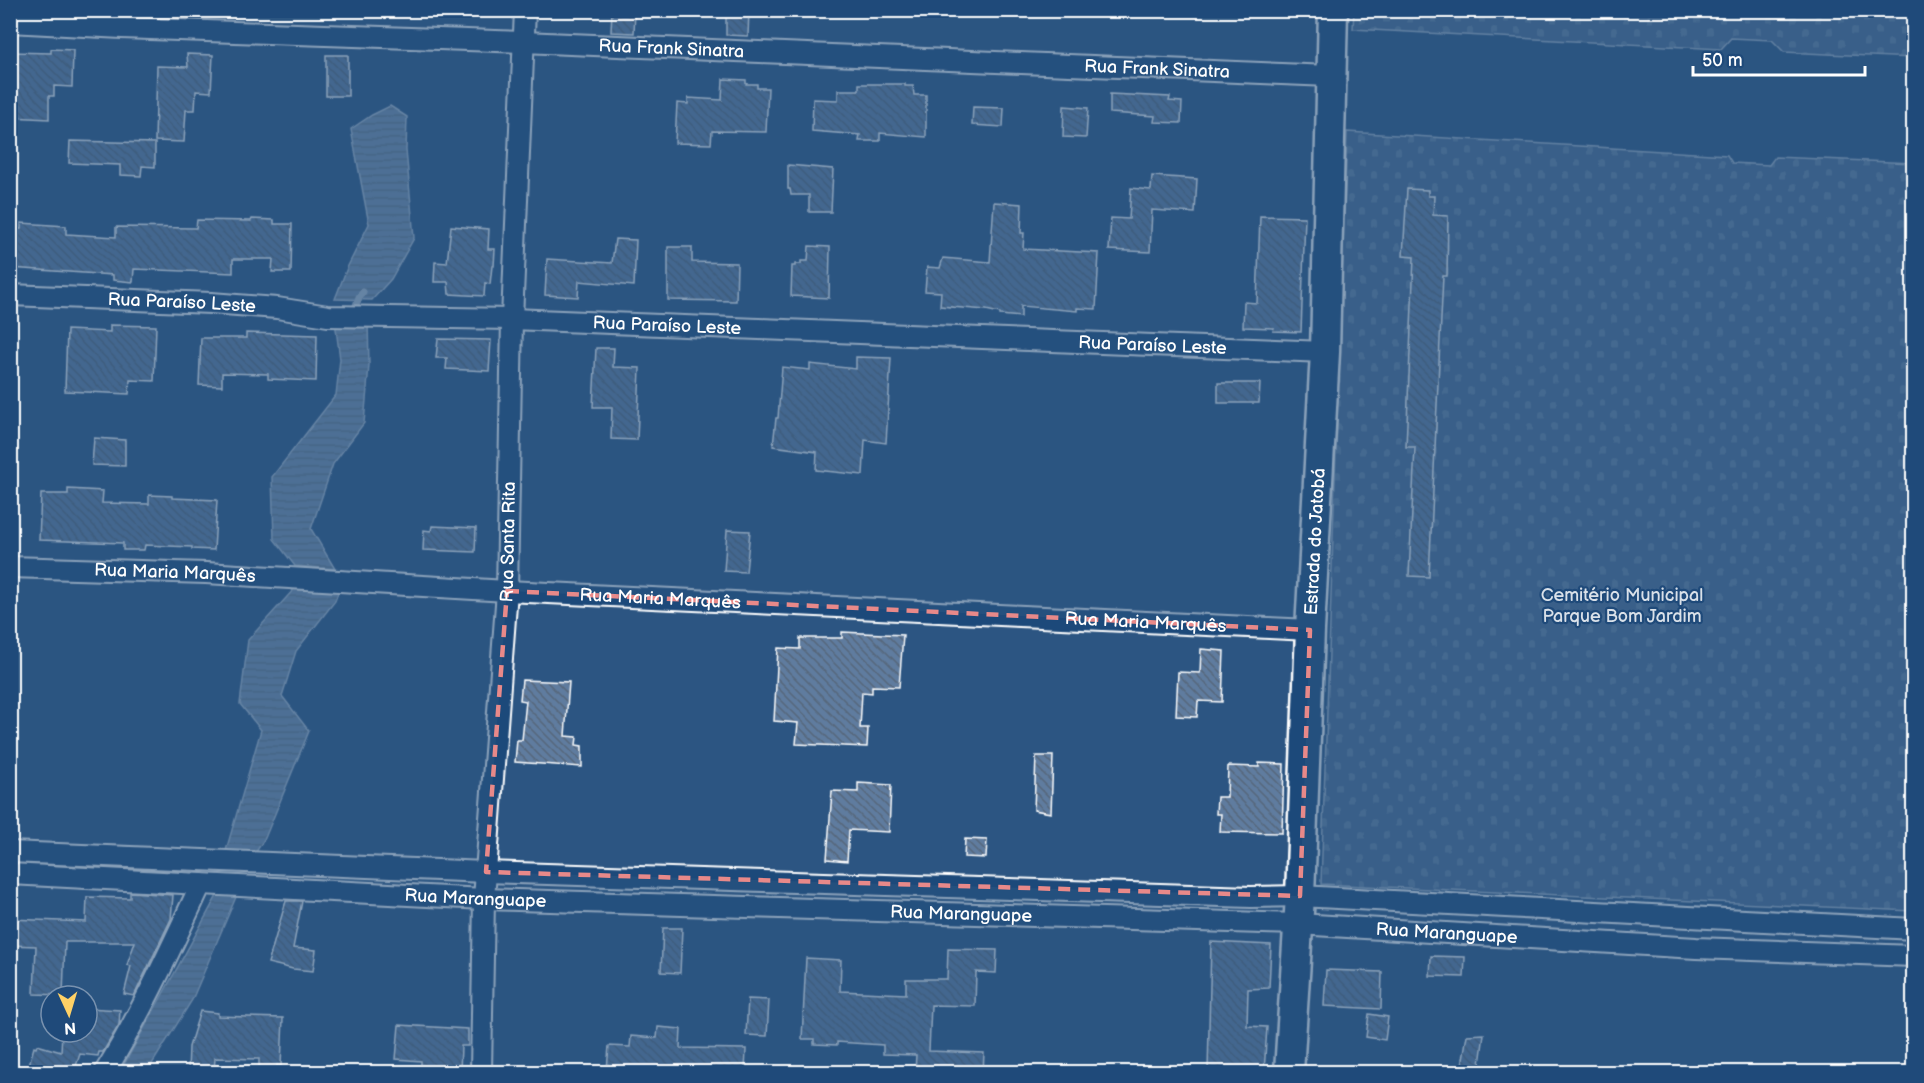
<svg xmlns="http://www.w3.org/2000/svg" width="1924" height="1083" viewBox="0 0 1924 1083" font-family="'Balsamiq Sans',sans-serif">
  <style>
    .cemetery { fill: url(#cemetery-stones); stroke: #a4b5c8; stroke-width: 1.5 }
    .water { fill: url(#water-rules); stroke: #acbcce; stroke-width: 1.5 }
    .lines { fill: none; stroke-linecap: round; stroke-linejoin: round }
    .stream { stroke: #acbcce; stroke-width: 7 }
    .building { fill: url(#building-back-hatch); stroke: #fff; stroke-width: 1.5 }
    .street-casing { stroke: #fff; stroke-width: 24 }
    .secondary-casing { stroke: #fff; stroke-width: 33 }
    .street { stroke: #1f4a7a; stroke-width: 20 }
    .secondary { stroke: #1f4a7a; stroke-width: 28 }
    .marked { fill: none; stroke: #e88989; stroke-width: 4.5; stroke-dasharray: 12 8; stroke-linejoin: round }
    .labels { text-anchor: middle; dominant-baseline: central; stroke-width: 4.5; stroke-linejoin: round; paint-order: stroke }
    .street-label { font-size: 18px; fill: #fff; stroke: #1f4a7a }
    .park-label { font-size: 18px; fill: #dae1e9; stroke: #1f4a7a }
  </style>
  <defs>
    <pattern id="cemetery-stones" width="16" height="16" patternUnits="userSpaceOnUse" patternTransform="scale(1.5)"><rect width="16" height="16" fill="#486b92"/><path d="M2 7V4a2 2 0 0 1 4 0v3zM10 15v-3a2 2 0 0 1 4 0v3z" fill="#6381a2"/></pattern>
    <pattern id="water-rules" width="6" height="5" patternUnits="userSpaceOnUse" patternTransform="scale(1.5)"><rect width="6" height="5" fill="#748fad"/><path d="M0 2.5h6" fill="none" stroke="#66788b"/></pattern>
    <pattern id="building-back-hatch" width="6" height="6" patternUnits="userSpaceOnUse" patternTransform="scale(1.5)"><rect width="6" height="6" fill="#5e7c9f"/><path d="M-1 5l2 2M0 0l6 6M5-1l2 2" fill="none" stroke="#56667a"/></pattern>
  </defs>
  <rect width="100%" height="100%" fill="#2c5582"/>
  <filter id="ink" filterUnits="userSpaceOnUse"><feTurbulence type="fractalNoise" baseFrequency=".0167" numOctaves="2"/><feDisplacementMap in="SourceGraphic" scale="12" xChannelSelector="R" yChannelSelector="G"/><feConvolveMatrix kernelMatrix="1 2 1 2 8 2 1 2 1" color-interpolation-filters="sRGB"/></filter>
  <g filter="url(#ink)">
    <g class="cemetery">
      <polygon points="1354,10 1913,11 1913,58 1784,52 1772,40 1731,38 1721,49 1353,29"/>
      <polygon points="1347,132 1727,155 1732,163 1769,165 1775,157 1913,163 1913,911 1321,884"/>
    </g>
    <g class="water">
      <polygon points="390,106 407,117 406,150 414,238 391,279 372,300 335,299 347,268 369,224 351,129 372,115"/>
      <polygon points="335,321 368,321 369,365 364,423 333,464 311,529 335,569 295,566 274,539 272,477 336,395 340,359"/>
      <polygon points="296,587 339,590 335,601 296,651 282,696 309,731 265,838 254,855 225,854 261,730 240,704 248,640"/>
      <polygon points="239,890 192,1000 147,1072 120,1072 218,894"/>
    </g>
    <g class="lines">
      <polyline class="stream" points="353,314 359,297 363,292"/>
    </g>
    <g class="building">
      <polygon points="612,10 635,10 634,33 611,32"/>
      <polygon points="726,10 749,10 748,36 726,35"/>
      <polygon points="51,49 73,50 72,87 54,86 54,96 49,96 49,119 10,117 10,52 51,53"/>
      <polygon points="187,54 213,55 211,92 196,91 195,110 186,110 184,142 155,141 157,66 188,67"/>
      <rect x="326" y="55" width="22" height="41"/>
      <polygon points="723,79 746,80 746,84 757,84 757,88 768,88 766,132 712,131 711,144 675,143 677,103 688,104 688,98 722,100"/>
      <polygon points="859,84 905,84 905,86 913,86 914,95 926,95 926,137 880,133 880,141 859,141 860,135 812,131 813,99 838,100 838,90 859,90"/>
      <polygon points="1110,94 1170,97 1169,101 1182,102 1181,123 1154,122 1155,116 1110,113"/>
      <polygon points="1064,106 1088,108 1086,138 1063,137"/>
      <polygon points="973,107 1004,108 1003,127 972,125"/>
      <polygon points="70,141 155,143 155,167 142,166 141,176 120,175 120,165 69,163"/>
      <polygon points="788,165 833,169 831,212 809,212 809,195 791,195 790,189 788,189"/>
      <polygon points="1152,176 1197,179 1195,213 1152,210 1150,252 1109,250 1111,218 1129,219 1131,188 1151,190"/>
      <polygon points="1407,189 1428,190 1428,196 1434,196 1433,215 1448,216 1447,276 1443,276 1429,577 1409,576 1415,447 1406,447 1414,257 1403,256"/>
      <polygon points="994,202 1022,204 1021,233 1024,233 1023,249 1099,253 1096,309 1077,308 1077,311 1021,306 1021,317 1000,315 1000,313 986,310 940,306 941,292 925,291 927,267 940,268 943,258 990,262"/>
      <polygon points="1260,216 1305,217 1301,332 1273,331 1274,328 1243,327 1244,302 1257,303"/>
      <polygon points="252,219 274,220 274,224 292,224 291,272 272,272 273,259 233,259 233,273 134,269 133,282 113,280 113,275 10,268 10,229 21,229 21,223 66,226 66,234 116,237 116,227 196,228 197,220 251,221"/>
      <polygon points="451,226 489,229 488,249 495,249 494,266 492,266 490,284 485,283 484,296 449,294 448,282 434,282 435,262 447,263"/>
      <polygon points="615,239 636,240 634,286 579,281 578,297 545,295 547,259 612,263"/>
      <polygon points="809,246 830,247 829,298 791,296 792,266 795,266 795,264 801,264 801,261 808,261"/>
      <polygon points="668,247 692,247 692,262 737,263 736,301 668,300"/>
      <polygon points="110,325 156,326 154,381 130,380 129,394 65,391 67,330 110,332"/>
      <polygon points="246,333 317,335 316,381 268,379 268,374 222,373 222,386 199,385 201,338 246,338"/>
      <polygon points="438,339 491,340 489,371 446,369 447,358 436,358"/>
      <polygon points="596,348 614,348 613,367 640,368 637,440 611,439 612,407 593,407"/>
      <polygon points="856,357 891,358 886,443 865,440 863,475 816,470 817,452 773,446 776,418 778,418 782,367 810,370 810,364 856,369"/>
      <polygon points="1218,383 1260,383 1259,403 1218,403"/>
      <polygon points="94,438 125,440 125,466 92,465"/>
      <polygon points="68,489 103,491 102,503 149,504 149,495 172,496 172,498 217,500 214,550 192,549 192,547 145,545 144,550 123,550 123,543 39,540 41,494 68,494"/>
      <polygon points="432,526 476,528 475,552 423,550 424,530 431,531"/>
      <polygon points="727,530 750,531 746,572 724,571"/>
      <polygon points="842,632 903,635 899,687 872,686 872,693 862,692 860,728 868,728 867,747 796,744 798,723 774,721 778,648 800,649 800,638 842,638"/>
      <polygon points="1201,649 1224,651 1222,702 1198,701 1197,717 1176,716 1178,672 1200,673"/>
      <polygon points="522,680 569,682 565,736 577,737 576,745 582,746 582,767 515,762 517,740 522,740 526,701 520,700"/>
      <polygon points="1036,756 1053,756 1051,813 1034,810"/>
      <polygon points="1259,763 1284,764 1282,833 1220,832 1221,814 1216,814 1217,797 1227,797 1228,766 1259,767"/>
      <polygon points="858,783 891,785 889,832 849,830 847,861 827,859 832,791 858,792"/>
      <polygon points="965,839 987,840 986,858 964,857"/>
      <polygon points="130,892 173,895 171,919 134,996 124,994 131,966 127,965 135,942 65,942 63,995 34,994 36,946 10,945 10,919 86,922 87,897 130,898"/>
      <polygon points="286,901 302,901 293,948 316,950 313,971 293,969 268,963"/>
      <polygon points="663,928 682,928 680,973 661,972"/>
      <polygon points="1211,942 1271,945 1269,988 1248,989 1247,1026 1267,1027 1264,1072 1208,1072"/>
      <polygon points="948,949 997,950 996,973 976,972 975,1006 931,1005 929,1051 984,1053 983,1072 915,1072 916,1055 883,1054 883,1045 837,1042 837,1045 814,1044 814,1039 802,1039 806,958 841,960 840,991 906,994 906,979 947,979"/>
      <polygon points="1431,956 1465,957 1464,977 1430,976"/>
      <polygon points="1326,970 1382,972 1381,1009 1324,1006"/>
      <polygon points="748,999 769,1000 767,1036 746,1035"/>
      <polygon points="87,1008 120,1010 119,1025 103,1052 99,1052 98,1056 80,1054 74,1072 30,1072 30,1061 34,1047 36,1048 37,1045 61,1052 62,1032 87,1032"/>
      <polygon points="200,1011 218,1013 218,1016 283,1018 281,1066 277,1065 276,1072 259,1072 259,1059 215,1058 214,1072 188,1072 189,1047"/>
      <polygon points="1369,1014 1388,1017 1385,1040 1366,1037"/>
      <polygon points="399,1025 468,1029 468,1046 461,1046 460,1072 421,1072 421,1061 396,1059"/>
      <polygon points="658,1027 681,1029 680,1048 746,1049 745,1072 610,1072 610,1069 607,1070 609,1046 630,1047 631,1036 657,1038"/>
      <polygon points="1484,1034 1479,1072 1461,1071 1467,1035"/>
    </g>
    <g class="lines">
      <defs>
        <g id="street">
          <path id="s1" d="M 10,22 L 122,28 L 523,42 L 1330,76"/>
          <path id="s2" d="M 10,295 L 211,303 L 277,308 L 328,316 L 512,319 L 1325,352"/>
          <path id="s3" d="M 10,567 L 206,573 L 507,591 L 1310,630"/>
          <polyline points="10,852 486,872 1251,897 1300,896 1914,929"/>
          <path id="s4" d="M 10,874 L 484,899 L 1298,924 L 1696,948 L 1914,956"/>
          <path d="M 105,1072 C 142,1012 171,948 201,884"/>
          <path id="s5" d="M 481,1072 L 484,899 L 507,591 L 512,319 L 525,10"/>
        </g>
        <g id="secondary">
          <path id="s6" d="M 1289,1072 L 1300,896 L 1310,630 L 1325,352 L 1333,10"/>
        </g>
      </defs>
      <use href="#street" class="street-casing"/>
      <use href="#secondary" class="secondary-casing"/>
      <use href="#street" class="street"/>
      <use href="#secondary" class="secondary"/>
    </g>
  </g>
  <path d="M0 0H1924V1083H0ZM 507,591 L 1310,630 L 1300,896 L 486,872 Z" fill="#2c5582" fill-opacity=".55" fill-rule="evenodd"/>
  <path class="marked" d="M 507,591 L 1310,630 L 1300,896 L 486,872 Z"/>
  <g class="labels">
    <g class="street-label">
      <text stroke="none"><textPath href="#s1" startOffset="662">Rua Frank Sinatra</textPath></text>
      <text stroke="none"><textPath href="#s1" startOffset="1148">Rua Frank Sinatra</textPath></text>
      <text stroke="none"><textPath href="#s2" startOffset="172">Rua Paraíso Leste</textPath></text>
      <text stroke="none"><textPath href="#s2" startOffset="658">Rua Paraíso Leste</textPath></text>
      <text stroke="none"><textPath href="#s2" startOffset="1144">Rua Paraíso Leste</textPath></text>
      <text stroke="none"><textPath href="#s5" startOffset="531">Rua Santa Rita</textPath></text>
      <text stroke="none"><textPath href="#s6" startOffset="531">Estrada do Jatobá</textPath></text>
      <text stroke="none"><textPath href="#s3" startOffset="165">Rua Maria Marquês</textPath></text>
      <text stroke="none"><textPath href="#s3" startOffset="651">Rua Maria Marquês</textPath></text>
      <text stroke="none"><textPath href="#s3" startOffset="1137">Rua Maria Marquês</textPath></text>
      <text stroke="none"><textPath href="#s4" startOffset="466">Rua Maranguape</textPath></text>
      <text stroke="none"><textPath href="#s4" startOffset="952">Rua Maranguape</textPath></text>
      <text stroke="none"><textPath href="#s4" startOffset="1438">Rua Maranguape</textPath></text>
    </g>
    <g class="park-label">
      <text x="1622" y="595">Cemitério Municipal<tspan x="1622" dy="21">Parque Bom Jardim</tspan></text>
    </g>
  </g>
  <rect width="1924" height="1083" fill="none" stroke="#1f4a7a" stroke-width="36"/>
  <rect x="18" y="18" width="1888" height="1047" fill="none" stroke="#fff" stroke-width="2" filter="url(#ink)"/>
  <g transform="translate(69 1014) rotate(176)"><circle r="28" fill="#1f4a7a" stroke="#7992af" stroke-width="1.5"/>
  <path d="M0-4.5L10 22L0 15L-10 22Z" fill="#ffd166"/>
  <text y="-9" font-size="16" font-weight="bold" text-anchor="middle" fill="#ffffff">N</text>
  </g>
  <path d="M1693 66v9h172v-9" fill="none" stroke="#ffffff" stroke-width="3"/>
  <text x="1702" y="66" font-size="18" fill="#ffffff" stroke="#1f4a7a" stroke-width="4.5" paint-order="stroke">50 m</text>
</svg>
